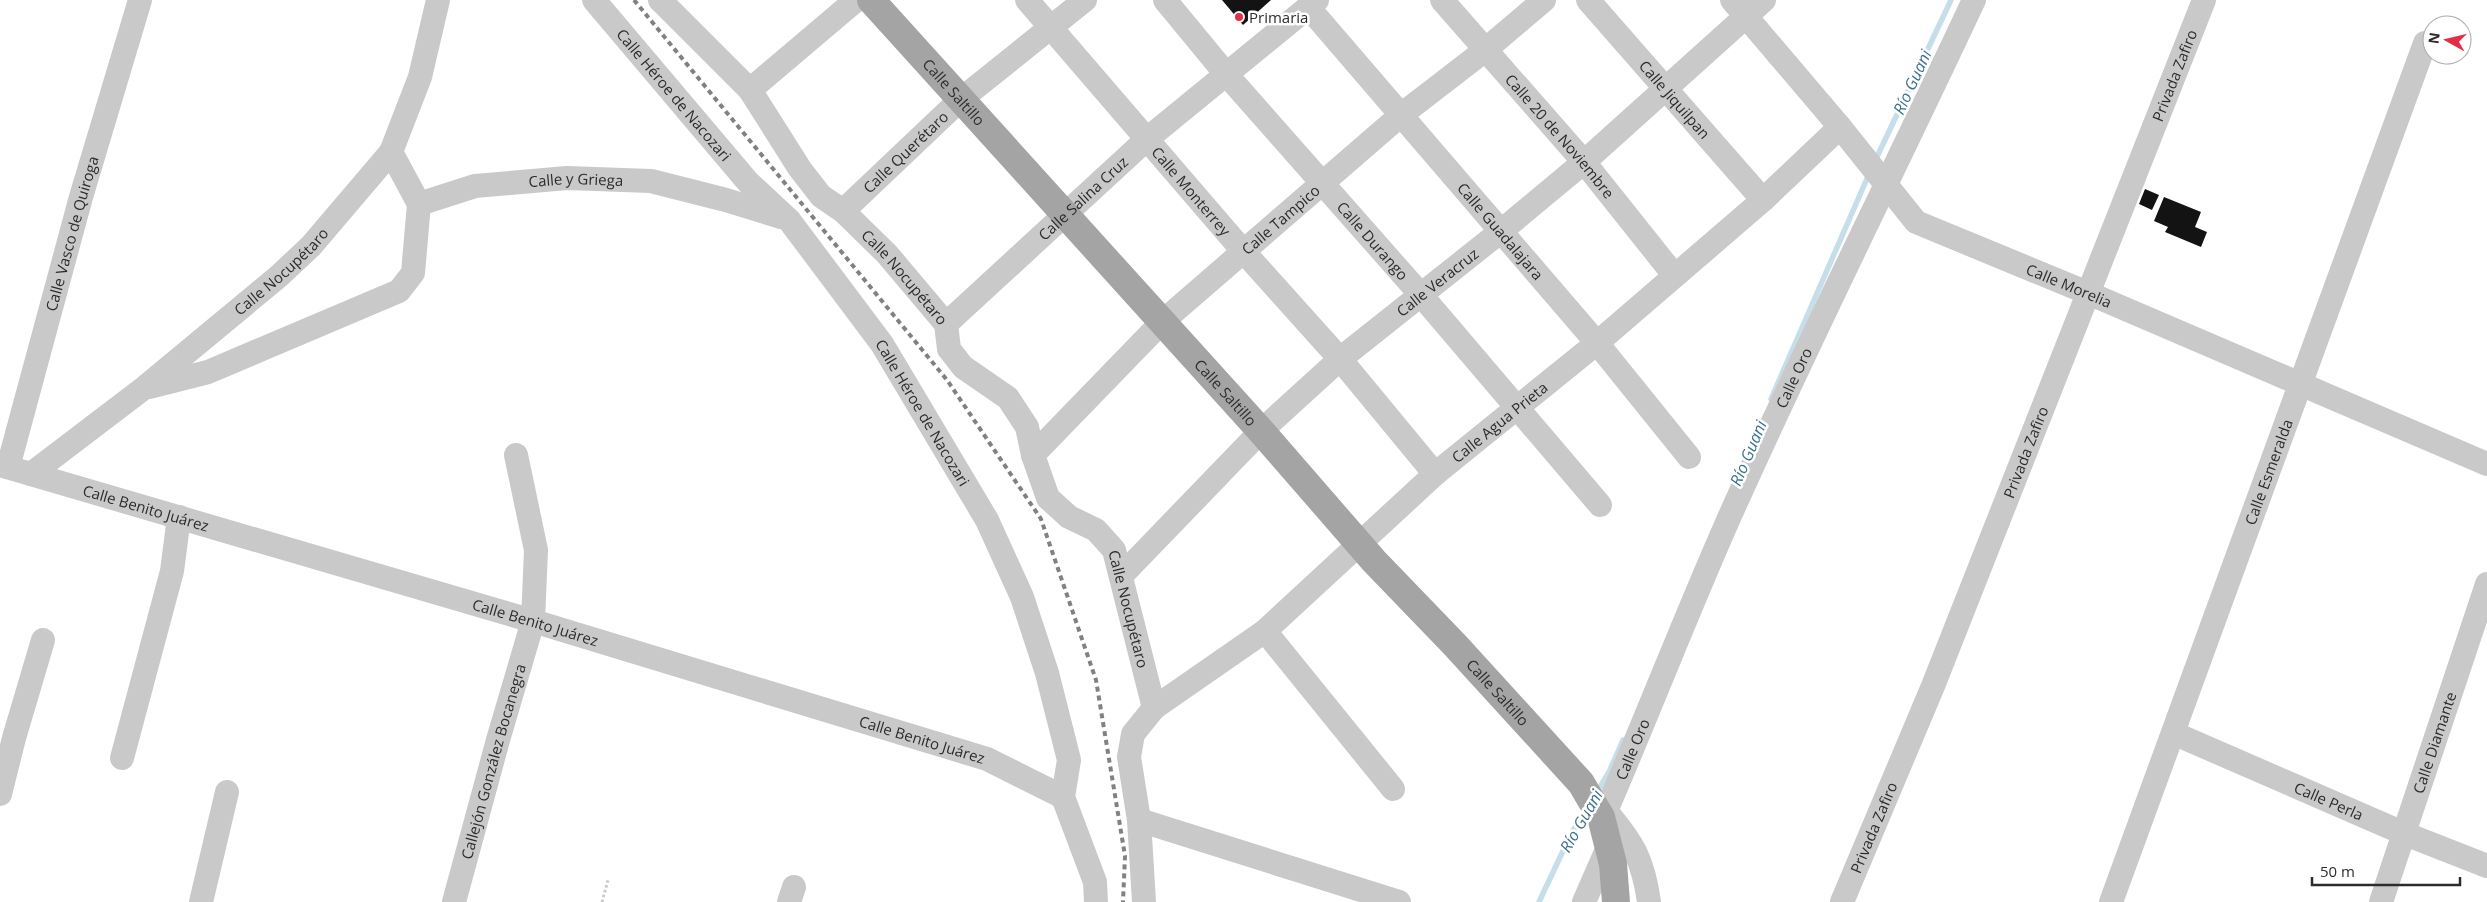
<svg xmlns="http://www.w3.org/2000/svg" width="2487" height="902" viewBox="0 0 2487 902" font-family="'Open Sans',sans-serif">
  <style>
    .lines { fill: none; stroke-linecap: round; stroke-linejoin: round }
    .stream { stroke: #c5deea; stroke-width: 5.5 }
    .building { fill: #131313 }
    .path { stroke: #c9c9c9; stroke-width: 3; stroke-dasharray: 2.5 2.5; stroke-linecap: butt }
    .street { stroke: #c9c9c9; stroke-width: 24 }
    .primary { stroke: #a4a4a4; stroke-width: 28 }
    .rail { stroke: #818181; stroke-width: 4; stroke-dasharray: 5 4; stroke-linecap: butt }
    .poi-dot { fill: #e42d46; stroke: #fff; stroke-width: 2 }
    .labels { text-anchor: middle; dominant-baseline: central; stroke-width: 5; stroke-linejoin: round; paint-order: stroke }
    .poi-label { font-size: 15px; fill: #2c2c2c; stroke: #fff; text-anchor: start }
    .street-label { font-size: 15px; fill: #2c2c2c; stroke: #fff }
    .water-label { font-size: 16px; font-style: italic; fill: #3b728d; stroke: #fff }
  </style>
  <rect width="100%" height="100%" fill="#fff"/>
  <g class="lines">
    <g class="stream">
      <polyline points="1875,161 1951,0"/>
      <polyline points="1771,399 1869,174"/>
      <polyline points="1596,794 1609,772 1623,740"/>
      <polyline points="1539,902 1571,834 1587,808"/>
    </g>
  </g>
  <g class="building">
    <polygon points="1222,0 1271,0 1243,25"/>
    <polygon points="2145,189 2159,195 2152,210 2139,204"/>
    <polygon points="2164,197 2201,212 2195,227 2207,232 2201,247 2165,232 2168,227 2154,221"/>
  </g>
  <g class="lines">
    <polyline class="path" points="602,902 608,880"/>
    <g class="street">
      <path id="s1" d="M 594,0 L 748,182 L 789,220 L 882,344 L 987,520 L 1022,597 L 1047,673 L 1069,760 L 1063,797 L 1095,882 L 1096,902"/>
      <path id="s2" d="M 660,0 L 750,90 L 800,169 L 821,196 L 843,211 L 887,254 L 946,324 L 949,349 L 963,367 L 1008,398 L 1027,427 L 1033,455 L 1048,498 L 1069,517 L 1096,530 L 1114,550 L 1154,708"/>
      <path id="s3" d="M 1027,0 L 1244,252 L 1340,359 L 1435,474"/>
      <path id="s4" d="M 1165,0 L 1226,74 L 1421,295 L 1600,505"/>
      <path id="s5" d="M 1442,0 L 1584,162 L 1674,275"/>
      <path id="s6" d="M 1588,0 L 1763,200"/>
      <path id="s7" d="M 1732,0 L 1840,127 L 1916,222 L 2088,293 L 2487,464"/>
      <path id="s8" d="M 1309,8 L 1597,343 L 1689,457"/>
      <polyline points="750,90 856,0"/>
      <polyline points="391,152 419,204"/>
      <path id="s9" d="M 419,204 L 475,186 L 567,178 L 651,181 L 726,200 L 781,217"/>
      <path id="s10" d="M 843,211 L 960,100 L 1085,0"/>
      <path id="s11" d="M 946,324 L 1147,139 L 1317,0"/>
      <polyline points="149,387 208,372 399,291 413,273 419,204"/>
      <path id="s12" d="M 1033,455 L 1162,322 L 1401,115 L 1484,51 L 1544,0"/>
      <path id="s13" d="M 0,465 L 533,621 L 987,759 L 1063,797"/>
      <path id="s14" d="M 8,467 L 81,197 L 140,0"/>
      <path id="s15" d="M 31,474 L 144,388 L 279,276 L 311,246 L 391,152 L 420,77 L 438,0"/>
      <path id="s16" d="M 1122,575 L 1261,431 L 1340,359 L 1500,232 L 1584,162 L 1764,0"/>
      <polyline points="1265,631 1393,789"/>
      <path id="s17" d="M 2173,733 L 2403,833 L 2487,866"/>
      <polyline points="122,758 172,571 179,517"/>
      <polyline points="0,794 14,738 43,640"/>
      <path d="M 1606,811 C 1633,843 1643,859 1649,902"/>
      <path id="s18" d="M 1601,817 L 1606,811 C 1648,714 1686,615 1729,518 C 1807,343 1893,173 1974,0"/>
      <polyline points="1139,820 1399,902"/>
      <polyline points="201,902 227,792"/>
      <path id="s19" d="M 454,902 L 498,740 L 533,621 L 536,550 L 516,455"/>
      <polyline points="789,902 794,887"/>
      <path id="s20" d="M 1144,902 L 1139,820 L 1129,757 L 1133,734 L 1154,708 L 1265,631 L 1435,474 L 1597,343 L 1763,200 L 1840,127"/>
      <polyline points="1584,902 1608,847"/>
      <path id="s21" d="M 1842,902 L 1933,686 L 2204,0"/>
      <path id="s22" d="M 2111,902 L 2425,43"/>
      <path id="s23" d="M 2381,902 L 2487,584"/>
    </g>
    <path class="primary" id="s24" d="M 871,0 L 1261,431 L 1374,561 L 1455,645 L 1581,783 L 1601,817 L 1613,864 L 1616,902"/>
    <polyline class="rail" points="634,0 947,380 1041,519 1096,680 1125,856 1123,902"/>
  </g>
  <circle class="poi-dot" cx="1239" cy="17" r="5"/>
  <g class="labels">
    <g class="poi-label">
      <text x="1249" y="17">Primaria</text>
    </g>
    <g class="street-label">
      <text stroke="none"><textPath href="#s21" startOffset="891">Privada Zafiro</textPath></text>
      <text stroke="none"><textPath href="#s24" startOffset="124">Calle Saltillo</textPath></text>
      <text stroke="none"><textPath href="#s1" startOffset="124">Calle Héroe de Nacozari</textPath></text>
      <text stroke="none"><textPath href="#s6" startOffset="132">Calle Jiquilpan</textPath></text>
      <text stroke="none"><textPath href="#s5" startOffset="180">Calle 20 de Noviembre</textPath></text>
      <text stroke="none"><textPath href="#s10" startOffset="86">Calle Querétaro</textPath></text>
      <text stroke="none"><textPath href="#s9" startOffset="160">Calle y Griega</textPath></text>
      <text stroke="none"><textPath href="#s3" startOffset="252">Calle Monterrey</textPath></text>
      <text stroke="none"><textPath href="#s11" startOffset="186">Calle Salina Cruz</textPath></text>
      <text stroke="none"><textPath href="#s12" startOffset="342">Calle Tampico</textPath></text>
      <text stroke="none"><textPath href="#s8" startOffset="294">Calle Guadalajara</textPath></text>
      <text stroke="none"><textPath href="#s14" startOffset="242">Calle Vasco de Quiroga</textPath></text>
      <text stroke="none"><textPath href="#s4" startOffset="318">Calle Durango</textPath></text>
      <text stroke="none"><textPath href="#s15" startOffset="322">Calle Nocupétaro</textPath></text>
      <text stroke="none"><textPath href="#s2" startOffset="372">Calle Nocupétaro</textPath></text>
      <text stroke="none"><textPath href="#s16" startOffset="431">Calle Veracruz</textPath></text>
      <text stroke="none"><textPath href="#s7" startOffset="454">Calle Morelia</textPath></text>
      <text stroke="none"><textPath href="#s18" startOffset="480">Calle Oro</textPath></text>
      <text stroke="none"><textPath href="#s24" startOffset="529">Calle Saltillo</textPath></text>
      <text stroke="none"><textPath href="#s1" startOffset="529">Calle Héroe de Nacozari</textPath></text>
      <text stroke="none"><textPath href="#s20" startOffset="652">Calle Agua Prieta</textPath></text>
      <text stroke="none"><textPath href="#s21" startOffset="486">Privada Zafiro</textPath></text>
      <text stroke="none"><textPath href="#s22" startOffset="458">Calle Esmeralda</textPath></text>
      <text stroke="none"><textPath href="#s13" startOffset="152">Calle Benito Juárez</textPath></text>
      <text stroke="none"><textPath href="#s2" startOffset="792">Calle Nocupétaro</textPath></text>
      <text stroke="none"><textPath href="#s13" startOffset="558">Calle Benito Juárez</textPath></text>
      <text stroke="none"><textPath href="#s24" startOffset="934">Calle Saltillo</textPath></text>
      <text stroke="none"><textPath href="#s13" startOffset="962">Calle Benito Juárez</textPath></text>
      <text stroke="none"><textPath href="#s23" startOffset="168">Calle Diamante</textPath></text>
      <text stroke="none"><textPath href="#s18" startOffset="75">Calle Oro</textPath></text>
      <text stroke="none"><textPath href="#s19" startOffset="146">Callejón González Bocanegra</textPath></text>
      <text stroke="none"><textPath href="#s17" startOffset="170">Calle Perla</textPath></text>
      <text stroke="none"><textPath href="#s21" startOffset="81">Privada Zafiro</textPath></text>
    </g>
    <g class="water-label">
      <text transform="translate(1912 82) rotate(-65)">Río Guani</text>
      <text transform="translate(1748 453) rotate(-67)">Río Guani</text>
      <text transform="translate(1581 821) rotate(-60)">Río Guani</text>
    </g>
  </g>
  <g transform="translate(2447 40) rotate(278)"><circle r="24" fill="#ffffff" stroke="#ababab"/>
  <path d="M0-4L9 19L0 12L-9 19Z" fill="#e42d46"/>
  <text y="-8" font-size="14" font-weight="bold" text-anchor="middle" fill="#2c2c2c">N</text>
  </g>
  <path d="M2312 877v8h148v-8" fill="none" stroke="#2c2c2c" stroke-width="2.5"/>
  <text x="2320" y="877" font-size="15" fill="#2c2c2c" stroke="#ffffff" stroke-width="4" paint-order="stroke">50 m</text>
</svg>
